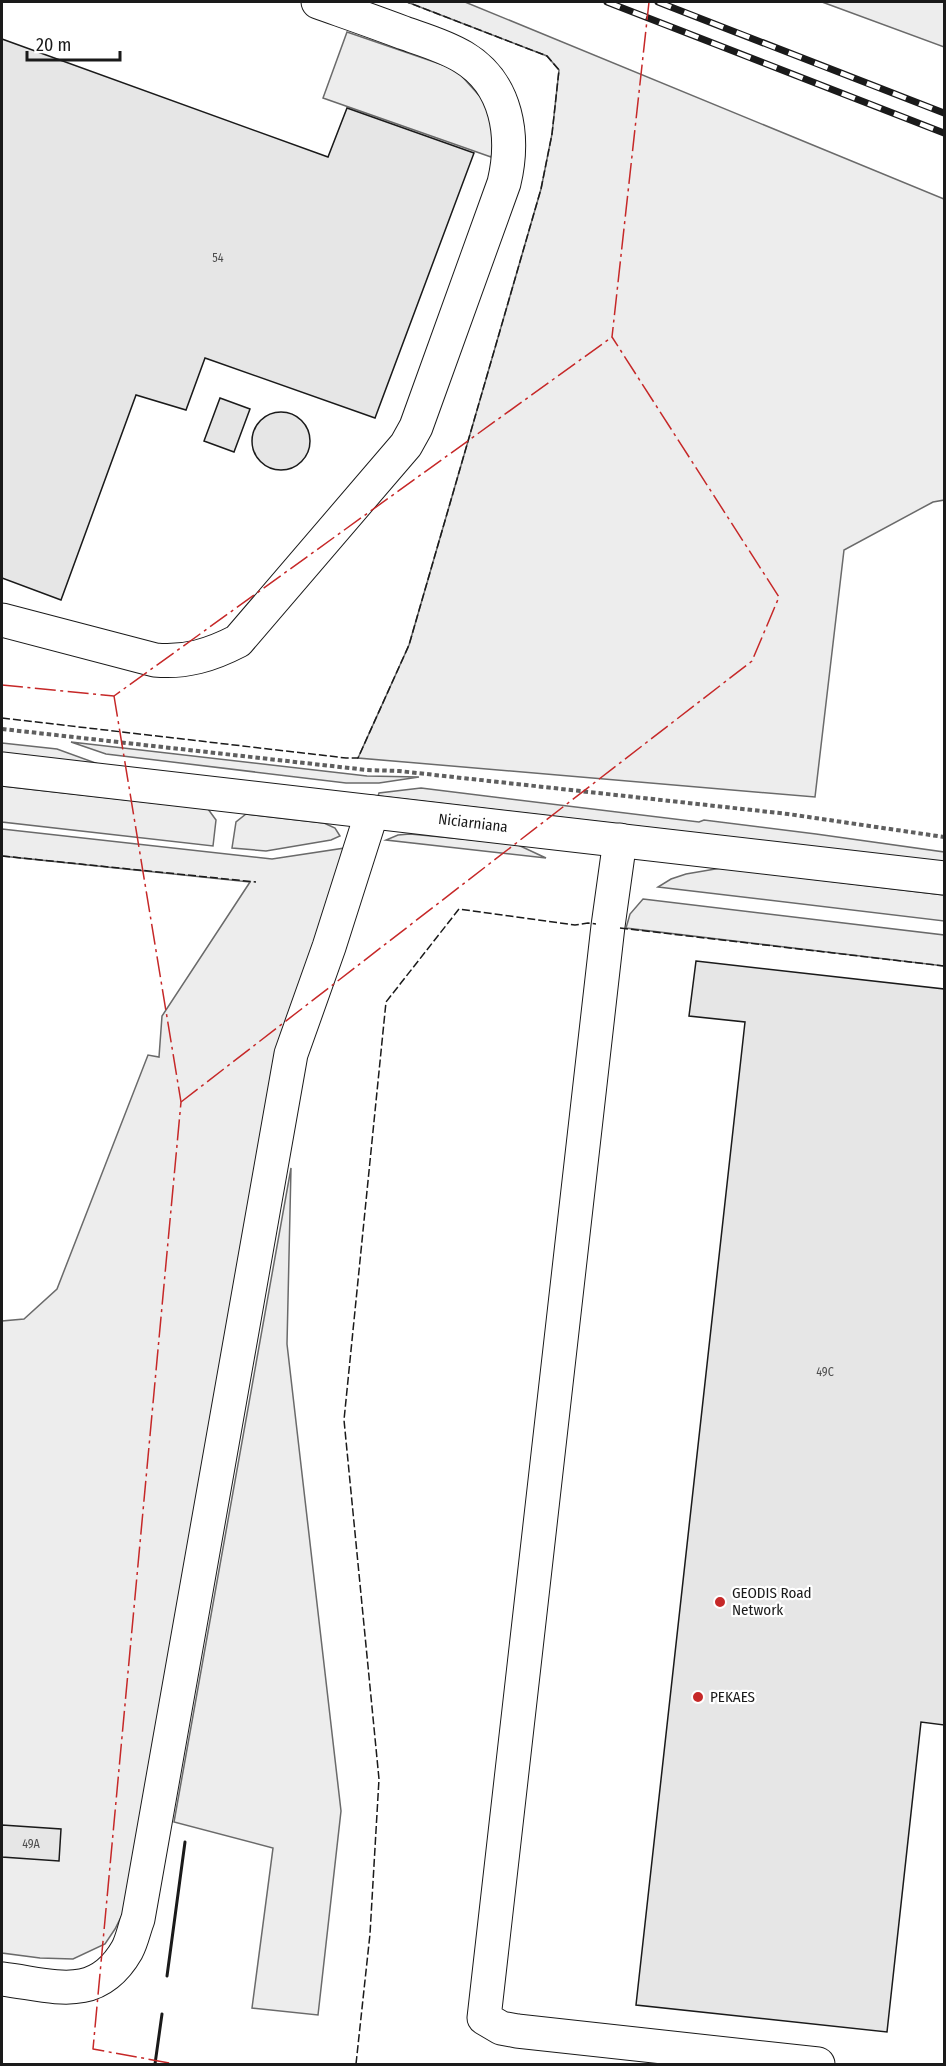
<svg xmlns="http://www.w3.org/2000/svg" width="946" height="2066" viewBox="0 0 946 2066" font-family="'Fira Sans Condensed',sans-serif">
  <style>
    .built { fill: #ededed; stroke: #6a6a6a; stroke-width: 1.5 }
    .building { fill: #e6e6e6; stroke: #1a1a1a; stroke-width: 1.5 }
    .lines { fill: none; stroke-linecap: round; stroke-linejoin: round }
    .minor-casing { stroke: #1a1a1a; stroke-width: 35 }
    .path { stroke: #5f5f5f; stroke-width: 4; stroke-dasharray: 4.5 3; stroke-linecap: butt }
    .minor { stroke: #fff; stroke-width: 33 }
    .rail-casing { stroke: #1a1a1a; stroke-width: 7 }
    .rail { stroke: #fff; stroke-width: 4.5; stroke-dasharray: 14; stroke-linecap: butt }
    .fence { stroke: #1a1a1a; stroke-width: 1.5; stroke-dasharray: 8 3; stroke-linecap: butt }
    .wall { stroke: #1a1a1a; stroke-width: 3 }
    .power { stroke: #c62828; stroke-width: 1.5; stroke-dasharray: 21 4.5 3 4.5; stroke-linecap: butt }
    .poi-dot { fill: #c62828; stroke: #fff; stroke-width: 2 }
    .labels { text-anchor: middle; dominant-baseline: central; stroke-width: 4.5; stroke-linejoin: round; paint-order: stroke }
    .number-label { font-size: 12px; fill: #4d4d4d }
    .street-label { font-size: 15px; fill: #1a1a1a; stroke: #fff }
    .poi-label { font-size: 15px; fill: #1a1a1a; stroke: #fff; text-anchor: start }
  </style>
  <rect width="100%" height="100%" fill="#fff"/>
  <g class="built">
    <polygon points="407,2 465,2 944,199 944,500 933,502 844,550 815,797 358,758 409,645 541,189 552,134 559,70 547,56"/>
    <polygon points="822,2 944,2 944,47"/>
    <polygon points="347,32 446,66 459,73 485,102 498,136 491,157 323,98"/>
    <polygon points="71,742 367,776 419,777 379,783 346,783 106,754"/>
    <polygon points="2,743 57,749 101,765 2,753"/>
    <polygon points="2,786 208,809 216,820 213,846 2,822"/>
    <polygon points="421,788 699,822 704,820 816,834 944,852 944,862 378,796 379,793"/>
    <polygon points="246,814 324,823 335,828 340,836 331,840 266,851 232,848 236,822"/>
    <polygon points="2,829 272,859 345,848 125,1909 115,1929 105,1944 73,1959 40,1958 2,1953 2,1321 24,1319 57,1289 148,1055 159,1057 162,1016 250,882 2,856"/>
    <polygon points="410,834 516,844 546,858 386,840 398,835"/>
    <polygon points="721,868 944,895 944,921 658,887 671,879 686,874"/>
    <polygon points="643,899 944,935 944,966 626,928 630,914"/>
    <polygon points="291,1168 287,1344 341,1811 318,2015 252,2008 273,1848 174,1822"/>
  </g>
  <g class="building">
    <polygon points="2,39 328,157 347,108 474,153 375,418 205,358 186,410 136,395 61,600 2,578"/>
    <polygon points="220,398 250,409 234,452 204,441"/>
    <circle cx="281" cy="441" r="29"/>
    <polygon points="696,961 944,989 944,1725 921,1722 887,2032 636,2005 745,1022 689,1016"/>
    <polygon points="2,1825 61,1829 59,1861 2,1857"/>
  </g>
  <g class="lines">
    <defs>
      <g id="minor">
        <path d="M 2,620 L 155,660 C 185,663 211,655 238,641 L 406,445 L 416,427 L 504,183 C 515,137 508,84 463,57 C 445,46 424,40 404,33 C 375,22 346,12 318,2"/>
        <polyline points="2,769 944,878"/>
        <polyline points="620,840 608,926 484,2018 501,2028 517,2031 818,2064"/>
        <path d="M 2,1979 C 53,1985 96,2004 127,1950 C 132,1941 134,1929 138,1919 L 291,1054 L 329,947 L 372,812"/>
      </g>
    </defs>
    <use href="#minor" class="minor-casing"/>
    <polyline class="path" points="2,729 367,770 399,771 788,814 944,837"/>
    <use href="#minor" class="minor"/>
    <defs>
      <g id="rail">
        <polyline points="607,2 944,133"/>
        <polyline points="658,2 944,113"/>
      </g>
    </defs>
    <use href="#rail" class="rail-casing"/>
    <use href="#rail" class="rail"/>
    <g class="fence">
      <polyline points="2,718 346,758 358,758 409,645 541,189 552,134 559,70 547,56 407,2"/>
      <polyline points="2,856 256,882"/>
      <polyline points="620,928 944,966"/>
      <polyline points="356,2064 370,1934 379,1779 344,1420 386,1002 459,909 575,925 588,923 596,924"/>
    </g>
    <g class="wall">
      <polyline points="167,1976 185,1842"/>
      <polyline points="155,2064 162,2014"/>
    </g>
    <g class="power">
      <polyline points="2,685 114,696 612,337"/>
      <polyline points="114,696 181,1102 93,2049 175,2064"/>
      <polyline points="181,1102 752,661 779,597 612,337 649,2"/>
    </g>
  </g>
  <g class="poi-dot">
    <circle cx="720" cy="1602" r="6"/>
    <circle cx="698" cy="1697" r="6"/>
  </g>
  <g class="labels">
    <g class="number-label">
      <text x="218" y="258">54</text>
      <text x="825" y="1372">49C</text>
      <text x="31" y="1844">49A</text>
    </g>
    <g class="street-label">
      <text transform="translate(473 823) rotate(7)">Niciarniana</text>
    </g>
    <g class="poi-label">
      <text x="732" y="1593">GEODIS Road<tspan x="732" dy="17">Network</tspan></text>
      <text x="710" y="1697">PEKAES</text>
    </g>
  </g>
  <rect width="946" height="2066" fill="none" stroke="#1a1a1a" stroke-width="6"/>
  <path d="M27 51v9h93v-9" fill="none" stroke="#1a1a1a" stroke-width="3"/>
  <text x="36" y="51" font-size="18" fill="#1a1a1a" stroke="#ffffff" stroke-width="4.5" paint-order="stroke">20 m</text>
</svg>
